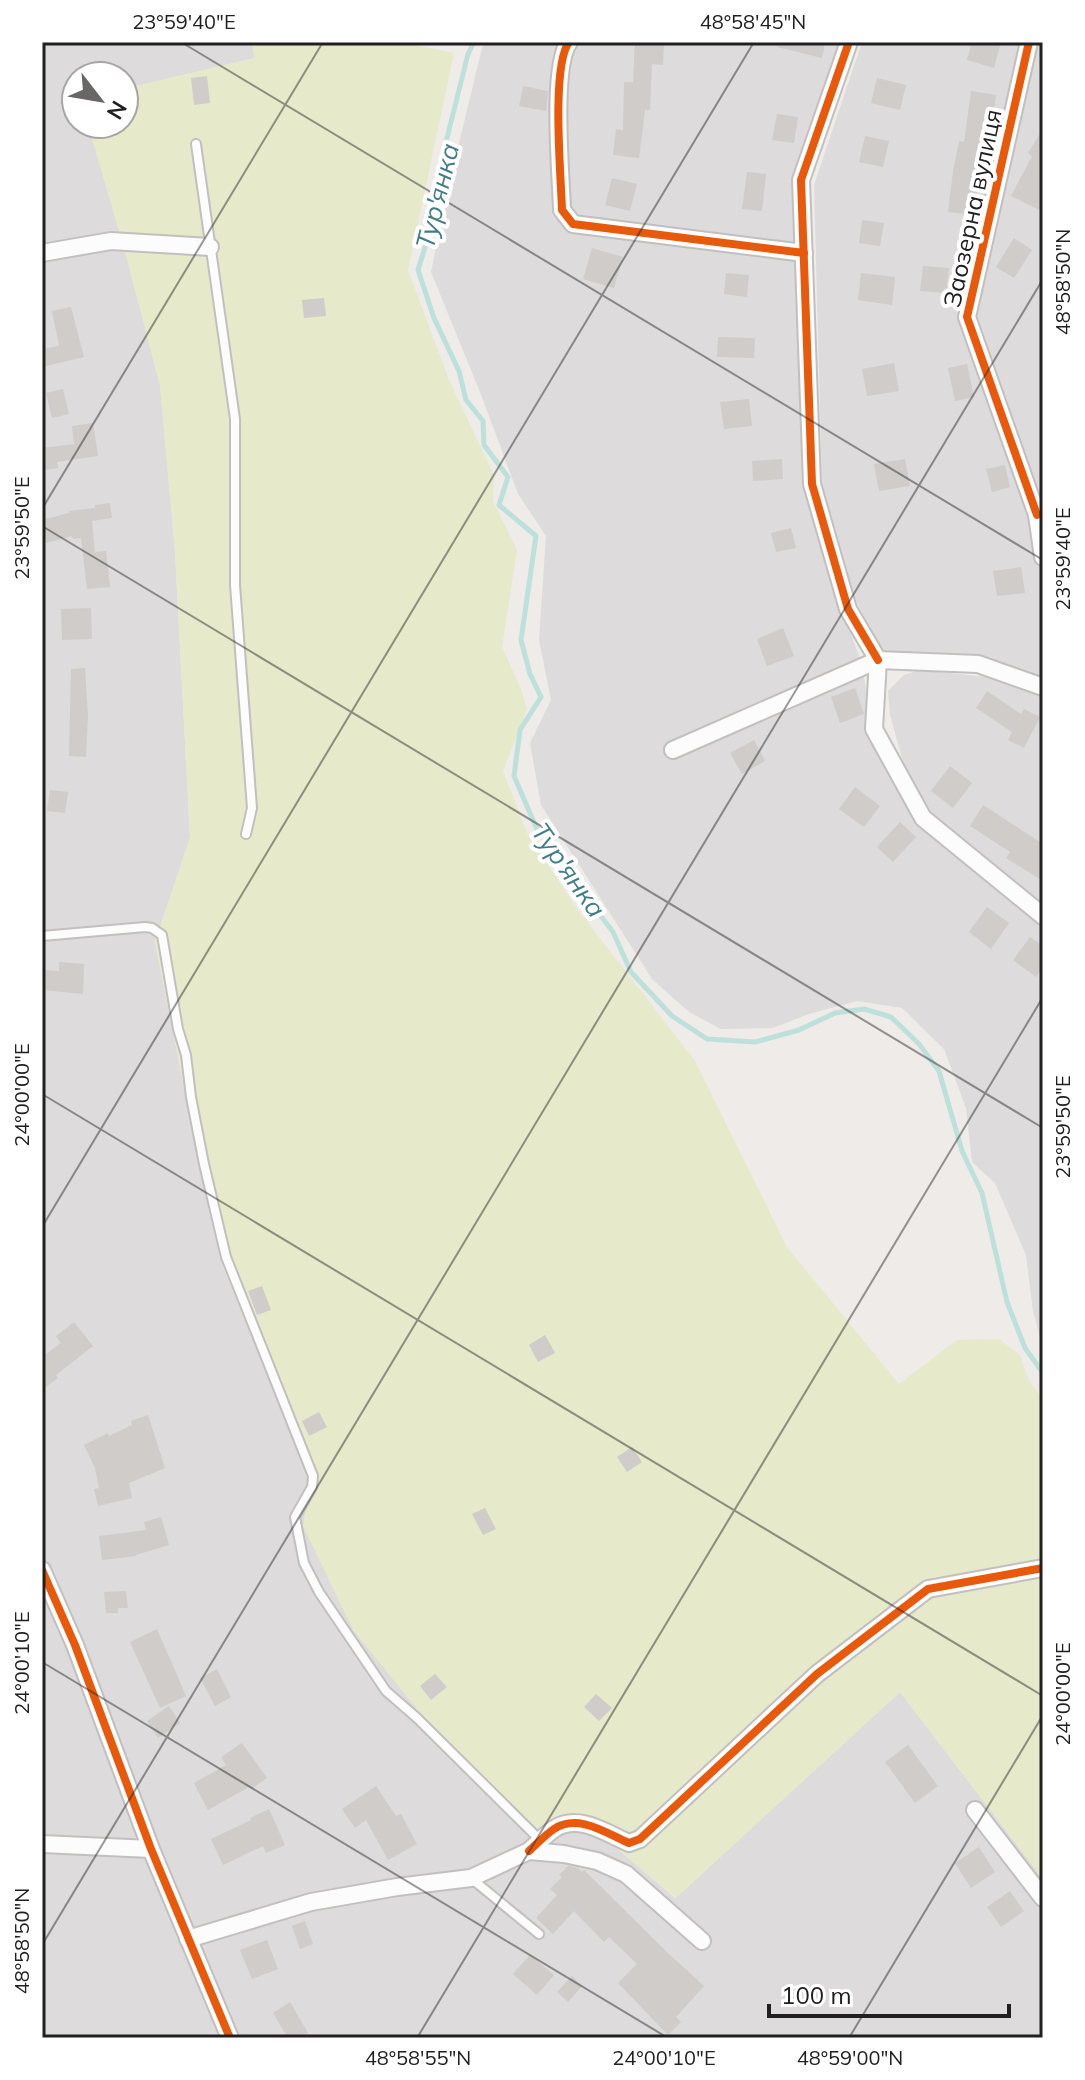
<svg xmlns="http://www.w3.org/2000/svg" width="1085" height="2080" viewBox="0 0 1085 2080" font-family="Mulish,sans-serif">
  <style>
    .residential { fill: #dddbdb }
    .grass { fill: #e6e9ca }
    .lines { fill: none; stroke-linecap: round; stroke-linejoin: round }
    .stream { stroke: #bee0da; stroke-width: 5 }
    .building { fill: #cfccca }
    .service-casing { stroke: #c1c0bf; stroke-width: 12 }
    .minor-casing { stroke: #c1c0bf; stroke-width: 20 }
    .service { stroke: #fcfcfc; stroke-width: 8 }
    .minor { stroke: #fcfcfc; stroke-width: 16 }
    .cycleway-casing { stroke: #fff; stroke-width: 13 }
    .cycleway { stroke: #e8590c; stroke-width: 8 }
    .ticks { fill: none; stroke: #202020; stroke-width: 2; stroke-opacity: 0.45 }
    .labels { text-anchor: middle; dominant-baseline: central; stroke-width: 8; stroke-linejoin: round; paint-order: stroke }
    .street-label { font-size: 24px; fill: #202020; stroke: #fff }
    .water-label { font-size: 26px; font-style: italic; fill: #417d85; stroke: #fff }
    .neatline { fill: none; stroke: #202020; stroke-width: 3 }
    .ticks-label { font-size: 20px; text-anchor: middle; fill: #202020 }
  </style>
  <rect width="100%" height="100%" fill="#eeebe9"/>
  <g class="residential">
    <polygon points="42,42 252,42 255,58 124,89 124,76 76,76 76,124 88,124 125,251 160,385 175,552 190,838 155,942 208,1207 223,1267 310,1480 568,1829 605,1838 675,1898 900,1692 1043,1879 1043,2038 42,2038"/>
    <polygon points="486,42 844,42 795,181 806,486 842,610 861,661 868,701 921,823 1043,928 1043,1348 1033,1311 1026,1255 995,1183 972,1162 966,1108 944,1049 902,1008 857,1001 809,1014 773,1028 721,1029 689,1012 652,979 541,805 530,743 551,700 539,640 546,536 518,494 482,397 431,272 448,189 482,48"/>
    <polygon points="862,42 1043,42 1043,677 985,660 881,650 856,601 822,483 814,185"/>
    <polygon points="920,670 986,677 1043,696 1043,909 925,812 902,758 890,715 888,691 904,675"/>
  </g>
  <polygon class="grass" points="252,42 399,42 454,53 408,270 449,380 494,475 493,501 517,550 502,647 521,689 527,709 503,771 528,835 578,910 695,1061 787,1247 899,1384 957,1340 999,1339 1020,1355 1029,1381 1043,1400 1043,1879 900,1692 676,1898 605,1838 568,1829 540,1847 455,1756 353,1630 303,1526 310,1480 223,1267 208,1207 155,942 190,838 175,552 160,385 125,251 88,124 124,124 124,89 254,58"/>
  <g class="lines">
    <polyline class="stream" points="474,42 468,54 447,138 426,244 418,270 434,318 459,371 466,400 483,421 484,445 508,477 499,505 536,536 521,640 530,674 541,697 520,730 514,776 539,834 613,932 631,972 672,1016 707,1039 755,1042 799,1030 835,1013 864,1009 891,1017 919,1044 939,1071 962,1151 982,1193 1007,1302 1025,1348 1043,1373"/>
  </g>
  <g class="building">
    <polygon points="635,42 664,42 663,65 652,64 650,110 645,110 639,158 613,155 616,129 623,130 624,82 633,82"/>
    <polygon points="778,42 825,42 822,58 777,47"/>
    <polygon points="972,42 1001,42 994,68 967,60"/>
    <polygon points="207,76 210,103 194,105 191,78"/>
    <polygon points="877,78 906,85 900,110 871,103"/>
    <polygon points="523,86 548,91 546,111 519,106"/>
    <polygon points="971,91 996,95 992,127 990,127 981,172 979,171 974,215 948,212 953,171 959,141 964,142"/>
    <polygon points="777,114 798,117 794,143 772,140"/>
    <polygon points="1043,129 1043,203 1039,210 1011,196 1032,156 1028,153"/>
    <polygon points="865,136 889,141 883,167 859,162"/>
    <polygon points="747,172 766,174 762,211 742,209"/>
    <polygon points="612,178 637,184 630,211 605,205"/>
    <polygon points="862,220 884,223 880,246 859,243"/>
    <polygon points="1014,238 1032,250 1014,278 996,267"/>
    <polygon points="592,248 623,257 614,288 583,279"/>
    <polygon points="923,266 949,268 946,293 920,291"/>
    <polygon points="726,273 749,275 747,297 724,294"/>
    <polygon points="861,273 895,277 892,305 858,300"/>
    <polygon points="324,298 326,316 304,318 302,300"/>
    <polygon points="71,307 84,357 42,367 42,349 59,346 52,311"/>
    <polygon points="718,337 755,338 754,358 717,357"/>
    <polygon points="894,363 899,391 867,396 862,369"/>
    <polygon points="967,364 974,397 955,401 948,368"/>
    <polygon points="63,389 69,414 52,418 46,393"/>
    <polygon points="749,399 752,426 724,429 720,402"/>
    <polygon points="93,423 98,456 57,462 58,468 42,470 42,448 74,444 72,426"/>
    <polygon points="782,459 783,479 753,481 752,461"/>
    <polygon points="905,459 910,486 879,491 874,464"/>
    <polygon points="1005,465 1010,487 992,492 986,469"/>
    <polygon points="110,503 112,518 92,521 95,552 106,551 110,587 87,589 81,538 73,539 72,536 42,544 42,520 69,513 69,511 95,508 95,505"/>
    <polygon points="791,528 796,548 776,552 771,533"/>
    <polygon points="1021,567 1025,593 997,596 993,571"/>
    <polygon points="91,608 92,639 62,640 61,609"/>
    <polygon points="783,628 794,656 767,666 757,639"/>
    <polygon points="85,668 88,716 86,757 69,756 71,669"/>
    <polygon points="855,688 864,714 840,723 831,697"/>
    <polygon points="987,691 1021,714 1024,709 1040,717 1024,748 1008,740 1012,732 976,708"/>
    <polygon points="754,740 765,761 742,774 730,753"/>
    <polygon points="950,766 972,783 953,808 931,791"/>
    <polygon points="855,787 880,806 864,827 839,809"/>
    <polygon points="50,790 68,792 65,813 47,811"/>
    <polygon points="983,805 1043,844 1043,881 1006,858 1010,852 970,826"/>
    <polygon points="900,822 916,837 893,862 877,847"/>
    <polygon points="987,907 1009,923 991,949 969,932"/>
    <polygon points="1030,937 1043,946 1043,967 1036,977 1013,960"/>
    <polygon points="59,962 84,964 83,994 42,990 42,970 59,971"/>
    <polygon points="262,1286 271,1310 257,1315 248,1291"/>
    <polygon points="74,1322 93,1346 56,1375 58,1378 42,1390 42,1357 61,1343 56,1336"/>
    <polygon points="545,1335 555,1353 538,1362 529,1345"/>
    <polygon points="319,1412 327,1427 309,1436 302,1421"/>
    <polygon points="148,1415 165,1468 129,1483 132,1498 98,1506 94,1489 99,1488 95,1468 84,1445 108,1433 109,1436 132,1425 131,1421"/>
    <polygon points="632,1447 642,1462 627,1472 617,1457"/>
    <polygon points="485,1508 496,1529 483,1535 472,1514"/>
    <polygon points="161,1517 169,1545 136,1555 136,1556 102,1560 99,1536 146,1530 144,1522"/>
    <polygon points="126,1591 128,1608 118,1608 118,1613 106,1613 104,1592"/>
    <polygon points="157,1629 186,1696 160,1708 130,1642"/>
    <polygon points="217,1669 231,1697 215,1706 200,1678"/>
    <polygon points="435,1674 447,1687 431,1700 420,1686"/>
    <polygon points="596,1694 612,1708 599,1721 584,1707"/>
    <polygon points="169,1706 180,1723 158,1738 147,1721"/>
    <polygon points="242,1743 267,1778 251,1789 249,1787 208,1810 194,1783 226,1765 221,1757"/>
    <polygon points="908,1745 938,1786 915,1803 885,1762"/>
    <polygon points="376,1786 396,1816 401,1814 417,1844 388,1860 366,1820 355,1828 342,1809"/>
    <polygon points="269,1809 285,1845 266,1853 263,1846 223,1865 211,1839 251,1820 250,1818"/>
    <polygon points="979,1847 995,1872 971,1888 955,1863"/>
    <polygon points="568,1866 578,1868 582,1872 584,1870 670,1955 704,1986 676,2017 681,2022 668,2035 618,1983 637,1964 609,1937 604,1942 574,1911 553,1934 536,1918 557,1895 550,1889 562,1877 559,1875"/>
    <polygon points="1010,1891 1024,1911 1001,1927 987,1907"/>
    <polygon points="305,1921 313,1944 300,1949 292,1926"/>
    <polygon points="267,1940 278,1969 252,1979 240,1950"/>
    <polygon points="530,1955 554,1975 537,1995 513,1974"/>
    <polygon points="572,1976 582,1986 568,2002 557,1992"/>
    <polygon points="290,2002 308,2033 300,2038 288,2038 273,2013"/>
  </g>
  <g class="lines">
    <defs>
      <g id="service">
        <polyline points="196,144 235,419 235,585 252,808 246,834"/>
        <polyline points="42,936 145,927 152,928 162,935 178,1029 186,1055 191,1097 204,1164 226,1257 313,1476 312,1487 295,1517 304,1563 319,1592 386,1691 417,1718 540,1840"/>
        <polyline points="472,1879 539,1934"/>
      </g>
      <g id="minor">
        <path d="M 569,42 C 551,67 561,176 562,210 L 573,224 L 804,253"/>
        <polyline points="849,42 801,180 812,484 848,609 878,660"/>
        <polyline points="1029,42 967,317 1037,515"/>
        <polyline points="42,253 111,241 210,247"/>
        <polyline points="1042,506 1037,515 1043,557"/>
        <polyline points="878,660 874,729 923,818 1043,916"/>
        <polyline points="673,750 878,660 978,664 1043,687"/>
        <polyline points="42,1570 75,1645 151,1849 230,2038"/>
        <polyline points="975,1810 1043,1898"/>
        <polyline points="42,1844 151,1849"/>
        <path d="M 529,1851 C 537,1844 545,1835 554,1829 C 578,1813 606,1833 629,1843 L 640,1839 L 817,1674 L 928,1589 L 1043,1568"/>
        <polyline points="188,1939 311,1902 397,1887 471,1878 529,1851 564,1854 597,1861 626,1874 702,1941"/>
      </g>
    </defs>
    <use href="#service" class="service-casing"/>
    <use href="#minor" class="minor-casing"/>
    <use href="#service" class="service"/>
    <use href="#minor" class="minor"/>
    <defs>
      <g id="cycleway">
        <path d="M 569,42 C 551,67 561,176 562,210 L 573,224 L 804,253"/>
        <polyline points="849,42 801,180 812,484 848,609 878,660"/>
        <polyline points="1029,42 967,317 1037,515"/>
        <polyline points="42,1570 75,1645 151,1849 230,2038"/>
        <path d="M 529,1851 C 537,1844 545,1835 554,1829 C 578,1813 606,1833 629,1843 L 640,1839 L 817,1674 L 928,1589 L 1043,1568"/>
      </g>
    </defs>
    <use href="#cycleway" class="cycleway-casing"/>
    <use href="#cycleway" class="cycleway"/>
  </g>
  <path class="ticks" d="M 181,42 L 1043,560M 42,509 L 323,42M 42,526 L 1043,1128M 42,1094 L 1043,1696M 42,1227 L 754,42M 42,1662 L 668,2038M 42,1945 L 1043,279M 417,2038 L 1043,997M 849,2038 L 1043,1715"/>
  <g class="labels">
    <g class="street-label">
      <text transform="translate(972 208) rotate(-78)">Заозерна вулиця</text>
    </g>
    <g class="water-label">
      <text transform="translate(437 196) rotate(-76)">Тур'янка</text>
      <text transform="translate(569 870) rotate(55)">Тур'янка</text>
    </g>
  </g>
  <rect width="1085" height="2080" fill="none" stroke="#ffffff" stroke-width="88"/>
  <g transform="translate(100 100) rotate(121)"><circle r="38" fill="#ffffff" stroke="#a6a6a6" stroke-width="2"/>
  <path d="M0-6L14 30L0 20L-14 30Z" fill="#686766"/>
  <text y="-12" font-size="22" font-weight="bold" text-anchor="middle" fill="#202020">N</text>
  </g>
  <path d="M769 2004v12h240v-12" fill="none" stroke="#202020" stroke-width="4"/>
  <text x="781" y="2004" font-size="24" fill="#202020" stroke="#ffffff" stroke-width="6" paint-order="stroke">100 m</text>
  <rect x="44" y="44" width="997" height="1992" class="neatline"/>
  <g class="ticks-label">
    <text x="184" y="29">23°59'40"E</text>
    <text x="753" y="29">48°58'45"N</text>
    <text transform="translate(1063 282) rotate(-90)" y="7">48°58'50"N</text>
    <text transform="translate(22 528) rotate(-90)" y="7">23°59'50"E</text>
    <text transform="translate(1063 559) rotate(-90)" y="7">23°59'40"E</text>
    <text transform="translate(22 1095) rotate(-90)" y="7">24°00'00"E</text>
    <text transform="translate(1063 1127) rotate(-90)" y="7">23°59'50"E</text>
    <text transform="translate(22 1663) rotate(-90)" y="7">24°00'10"E</text>
    <text transform="translate(1063 1694) rotate(-90)" y="7">24°00'00"E</text>
    <text transform="translate(22 1941) rotate(-90)" y="7">48°58'50"N</text>
    <text x="418" y="2065">48°58'55"N</text>
    <text x="664" y="2065">24°00'10"E</text>
    <text x="850" y="2065">48°59'00"N</text>
  </g>
</svg>
